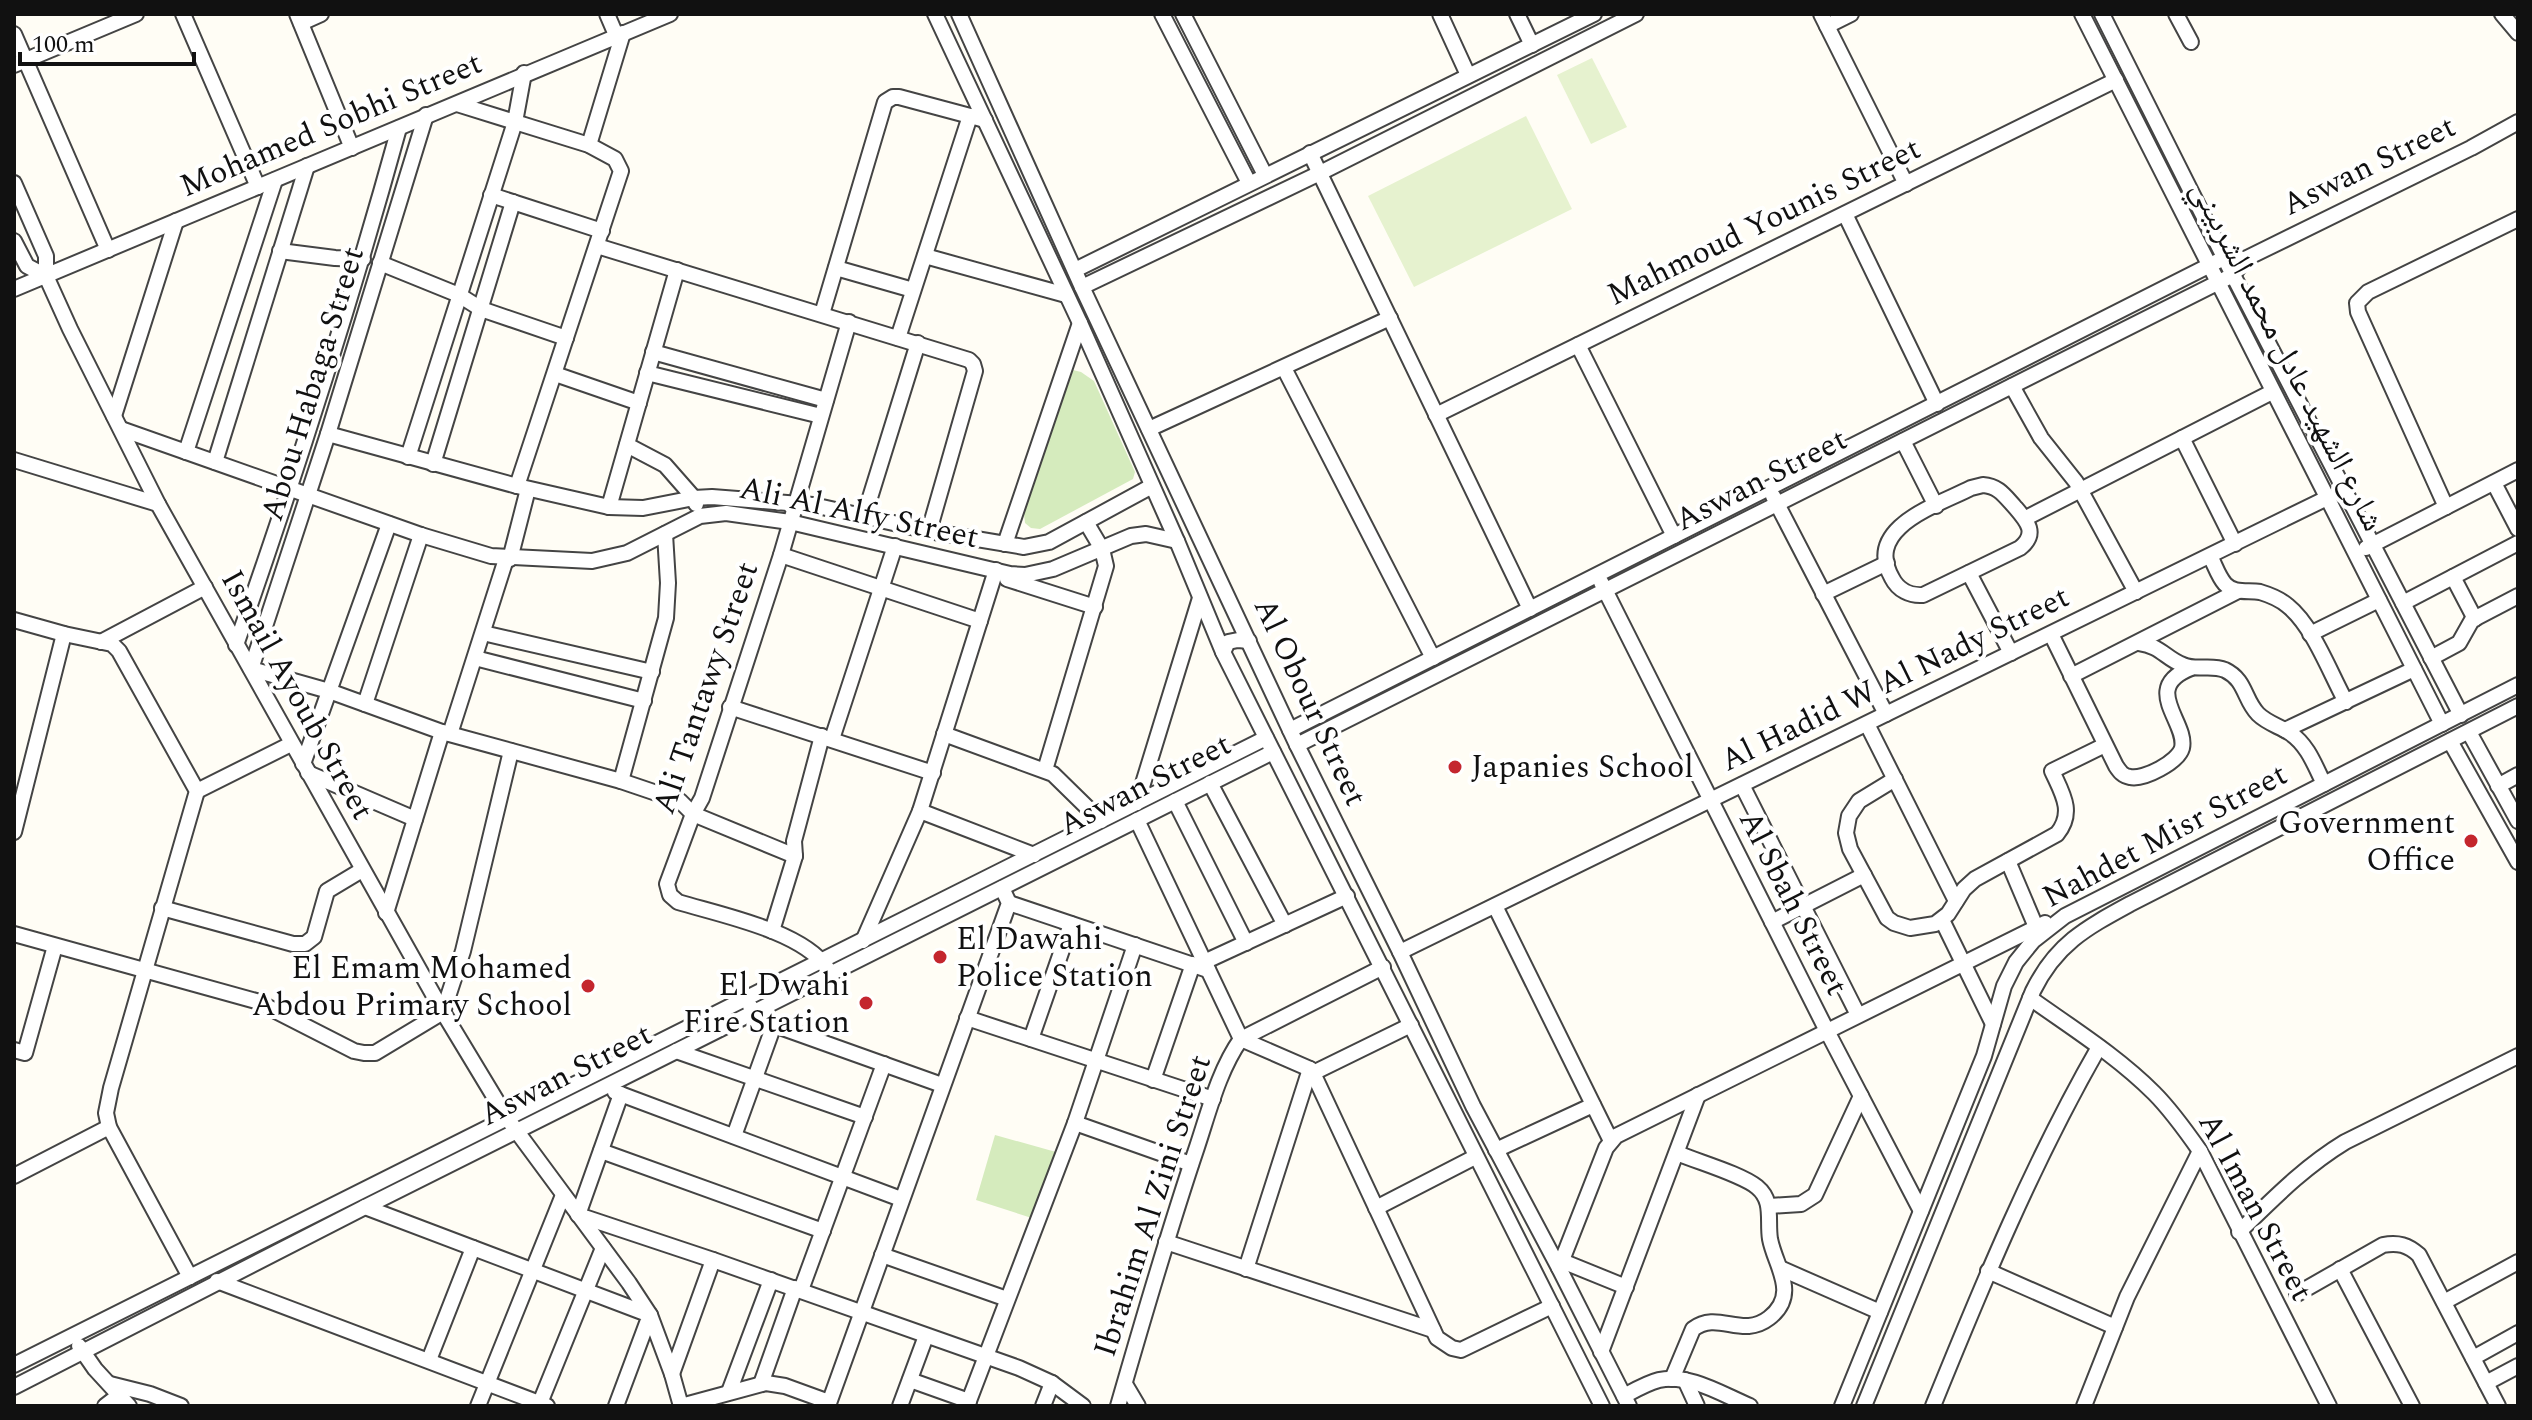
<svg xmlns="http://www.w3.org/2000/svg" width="2532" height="1420" viewBox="0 0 2532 1420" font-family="Spectral,'Noto Naskh Arabic',serif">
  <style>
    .green { fill: #d5ebbd }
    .pitch { fill: #e6f2cf }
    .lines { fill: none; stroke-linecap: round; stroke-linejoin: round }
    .minor-casing { stroke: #444; stroke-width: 18 }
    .minor { stroke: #fff; stroke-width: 14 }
    .poi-dot { fill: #c4262e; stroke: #fff; stroke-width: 3 }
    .labels { text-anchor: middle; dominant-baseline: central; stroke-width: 8; stroke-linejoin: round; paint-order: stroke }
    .street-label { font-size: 32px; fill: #111; stroke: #fff }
    .poi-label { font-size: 32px; fill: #111; stroke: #fff; text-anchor: end }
  </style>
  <rect width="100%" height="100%" fill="#fffdf5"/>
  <g class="green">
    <polygon points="1073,370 1081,372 1094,381 1135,472 1133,479 1040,529 1031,528 1025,523 1024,514"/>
    <polygon points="995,1135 1063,1154 1038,1220 976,1200"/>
  </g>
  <g class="pitch">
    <polygon points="1592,58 1627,127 1591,144 1557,75"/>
    <polygon points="1526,116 1572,209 1414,287 1368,196"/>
  </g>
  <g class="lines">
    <defs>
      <g id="minor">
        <polyline points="183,14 258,187"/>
        <polyline points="297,14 352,148"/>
        <polyline points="607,14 616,35"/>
        <polyline points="935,14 1080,323 1177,541 1223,652 1602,1406"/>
        <polyline points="959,14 1082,287 1297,745 1400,952 1473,1106 1559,1268 1629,1406"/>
        <polyline points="1162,14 1249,183"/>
        <polyline points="1183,14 1265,175"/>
        <polyline points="1440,14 1468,75"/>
        <polyline points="1517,14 1532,45"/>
        <polyline points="1821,14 1906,184"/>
        <polyline points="2082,14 2442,724"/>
        <polyline points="2102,14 2233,275 2461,715"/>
        <polyline points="2176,14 2191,42"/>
        <polyline points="2502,14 2518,33"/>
        <polyline points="301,23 321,14"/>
        <polyline points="1827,26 1851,14"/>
        <polyline points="14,34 108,250"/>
        <polyline points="14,65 136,14"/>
        <polyline points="457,104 589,145 615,159 621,171 517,486"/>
        <polyline points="426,115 328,434 251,669 329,691 442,732 621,781 680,801 693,814 795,856"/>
        <polyline points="589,145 623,33"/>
        <polyline points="1310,153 1530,609"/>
        <polyline points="14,183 46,256 46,276"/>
        <polyline points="491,195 602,231"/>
        <polyline points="1845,214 1937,404"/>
        <polyline points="14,241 27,266 46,276"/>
        <polyline points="597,246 969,360 973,364 975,371 929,531"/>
        <polyline points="280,251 335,258 363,259"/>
        <polyline points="925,256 1066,295"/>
        <polyline points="380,263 459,295 481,309 566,338"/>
        <polyline points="836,268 913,290"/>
        <polyline points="1075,270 1594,14"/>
        <polyline points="46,276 70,329 158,504 443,1012 507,1118 629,1283 650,1315 672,1374 681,1406"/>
        <polyline points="1082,287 1320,173 1636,14"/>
        <polyline points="14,289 670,14"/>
        <polyline points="822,314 885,102 893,97 899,97 985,120"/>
        <polyline points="898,338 970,116"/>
        <polyline points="1578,345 1674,536"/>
        <polyline points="653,352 826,400"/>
        <polyline points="1284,368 1433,658"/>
        <polyline points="647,373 821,416"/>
        <polyline points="555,374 639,403"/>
        <polyline points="2012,386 2041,438 2076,482 2136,592"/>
        <polyline points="1436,415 2116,80"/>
        <polyline points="114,416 176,221"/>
        <polyline points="121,429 421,535 491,556 592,561 627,553 700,516 726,513 790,522 1010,574 1025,575 1053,569 1131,536 1146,534 1177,541"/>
        <polyline points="1149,429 1390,318"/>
        <polyline points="328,434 517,486 609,507 643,508 694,498 712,497 813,505 929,531 1024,547 1049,542 1152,486"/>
        <polyline points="2182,438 2235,544"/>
        <polyline points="1903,441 1936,506"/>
        <polyline points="627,445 665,465 694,498 696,504"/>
        <polyline points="186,452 275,180"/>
        <polyline points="408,457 515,122 524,73"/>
        <polyline points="14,460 158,504"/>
        <polyline points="215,462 307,166"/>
        <polyline points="433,464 513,202"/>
        <polyline points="2494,483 2518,529"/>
        <path d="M 1983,485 C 1998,486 2004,495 2014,506 C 2026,520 2039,533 2020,548 L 1923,595 C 1910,596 1898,590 1892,578 C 1863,527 1938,505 1971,488 Z"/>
        <polyline points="1773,496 1886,714"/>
        <polyline points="609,507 677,270"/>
        <polyline points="2446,507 2358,312 2357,303 2368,292 2518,219"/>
        <polyline points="864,517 918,343"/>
        <polyline points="2026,518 2272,392"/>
        <polyline points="1005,544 1080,323"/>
        <polyline points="2366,548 2518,470"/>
        <polyline points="781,555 980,621"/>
        <path d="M 2210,556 C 2215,565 2218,576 2225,584 C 2234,594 2248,590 2260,592 C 2270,595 2280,599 2288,606 C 2313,626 2330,673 2346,702"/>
        <polyline points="510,559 528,489"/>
        <polyline points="1969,573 2011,653"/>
        <polyline points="2453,577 2475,619"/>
        <polyline points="1007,579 1095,607"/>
        <polyline points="1601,582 1827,1031 1921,1211"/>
        <polyline points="1823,594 1887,563"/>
        <polyline points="2403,603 2518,543"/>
        <polyline points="14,620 64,634 112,644 119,651 197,791 111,1088 106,1113 109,1127 190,1277"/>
        <polyline points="483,633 652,672"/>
        <path d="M 2051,634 L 2116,766 C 2120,772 2123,776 2130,777 C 2144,780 2178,762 2182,748 C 2188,722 2140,688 2191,668"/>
        <polyline points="2310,634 2379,600"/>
        <polyline points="101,642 205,587"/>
        <path d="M 2139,643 C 2161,646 2165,658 2183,665 C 2196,671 2211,664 2225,670 C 2246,680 2244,700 2258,714 C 2267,723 2279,726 2290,733 C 2308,745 2315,766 2324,784"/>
        <path d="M 236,645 C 296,474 351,302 399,128"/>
        <polyline points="1223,652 1228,642 1238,640 1249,641"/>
        <polyline points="475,658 644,701"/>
        <polyline points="2431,658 2459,643 2472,620 2518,596"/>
        <polyline points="2071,676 2238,591"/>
        <polyline points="365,704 421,535"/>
        <polyline points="730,707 933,773"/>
        <polyline points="1867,724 1956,901"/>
        <polyline points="1290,730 2224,258 2245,259"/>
        <polyline points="2285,730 2414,669"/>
        <polyline points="2469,732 2518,821"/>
        <polyline points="450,734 506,559"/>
        <polyline points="944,734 1053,774 1101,821"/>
        <polyline points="832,739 895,546"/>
        <polyline points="2450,741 2518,862"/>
        <polyline points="1297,745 2233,275 2245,259 2471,148 2518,122"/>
        <polyline points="303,764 389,524"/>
        <polyline points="1045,770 1106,566 1102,549 1086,522"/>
        <polyline points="308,773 415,819"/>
        <path d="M 1895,779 L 1859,801 L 1849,816 L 1846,833 L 1850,849 L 1887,918 L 1894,923 L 1910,928 L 1935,924 L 1948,914 L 1964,889 L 1975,879 L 2057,834 C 2075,812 2062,793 2052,771 L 2105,745"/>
        <polyline points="621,781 666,618 668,583 665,534"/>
        <polyline points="1210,783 1285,925"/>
        <polyline points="1742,785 1858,1015"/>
        <polyline points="2498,786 2518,775"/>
        <polyline points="197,791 291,744"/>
        <polyline points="1175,801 1246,943"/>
        <polyline points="1137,803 1200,598"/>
        <polyline points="920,811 1034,855"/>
        <polyline points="1137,820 1241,1039 1310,1069 1313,1073 1437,1338 1452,1348 1461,1350 1552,1306"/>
        <polyline points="14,832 64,634"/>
        <polyline points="2008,861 2036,927"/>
        <polyline points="1009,903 1208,970"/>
        <polyline points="1495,906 1611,1141"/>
        <polyline points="162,908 293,944 305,944 314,937 327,891 362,870"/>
        <polyline points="386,913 442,732"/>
        <polyline points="1942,920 1993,1024"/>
        <polyline points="1772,922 1864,875"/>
        <polyline points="772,931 795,856 794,841 822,736"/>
        <polyline points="14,934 256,1001 354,1051 364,1053 375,1053 443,1012 463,951 511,751"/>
        <polyline points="863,941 920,811 996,570"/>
        <polyline points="1400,952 2327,498"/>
        <polyline points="1204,962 1347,896"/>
        <path d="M 827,968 C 802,931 721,915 678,902 L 670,895 L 667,884 L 693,814 L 702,798 L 781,555 L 849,322"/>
        <path d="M 2030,998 C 2072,1028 2117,1056 2154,1093 C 2171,1110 2186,1131 2200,1151 L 2329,1406"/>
        <polyline points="750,1006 757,1016 774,1025 942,1085"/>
        <polyline points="967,1018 1213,1099"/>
        <polyline points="1031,1039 1071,924"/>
        <polyline points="14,1050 25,1053 55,946"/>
        <polyline points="676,1051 865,1117"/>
        <polyline points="1313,1073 1411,1025"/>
        <polyline points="1153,1080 1193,964"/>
        <polyline points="615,1092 901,1199"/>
        <polyline points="621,1094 578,1215 713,1260 1019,1368 1052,1383 1083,1406"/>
        <polyline points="1075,1123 1191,1164"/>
        <polyline points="734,1136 774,1025"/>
        <polyline points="1496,1150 1593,1105"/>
        <polyline points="601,1151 823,1231"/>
        <polyline points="14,1176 109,1127"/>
        <polyline points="1770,1206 1801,1204 1815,1195 1861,1096"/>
        <polyline points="365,1207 650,1315 616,1406"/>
        <polyline points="1376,1208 1475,1157"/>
        <path d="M 2239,1232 C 2273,1199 2304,1167 2345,1142 L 2518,1056"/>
        <polyline points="1166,1242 1433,1330"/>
        <polyline points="882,1255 1007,1299"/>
        <polyline points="1562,1261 1626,1287"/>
        <polyline points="1559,1268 1606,1148 1616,1136 2045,923"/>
        <polyline points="1246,1269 1310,1069"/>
        <polyline points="1782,1269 1880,1312"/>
        <polyline points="2340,1269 2412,1406"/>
        <polyline points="1988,1271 2115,1327"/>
        <polyline points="217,1281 547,1406"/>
        <polyline points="801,1290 884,1064"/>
        <path d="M 2297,1294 L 2383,1245 C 2398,1242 2408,1245 2419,1255 L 2498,1406"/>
        <polyline points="2444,1302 2518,1262"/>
        <polyline points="79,1346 95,1369 129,1406"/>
        <polyline points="1601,1352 1698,1095"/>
        <polyline points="2473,1358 2518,1333"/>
        <polyline points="429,1360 473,1248"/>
        <polyline points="14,1365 1266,738"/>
        <polyline points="672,1374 713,1260"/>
        <path d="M 1672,1379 L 1693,1329 C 1718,1310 1742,1339 1769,1318 C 1800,1294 1775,1266 1770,1239 C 1767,1220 1774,1201 1757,1187 C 1741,1174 1698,1162 1677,1153"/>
        <polyline points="910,1380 969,1401"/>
        <polyline points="1685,1380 1697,1406"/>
        <polyline points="2486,1383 2518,1366"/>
        <polyline points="110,1384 150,1394 181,1406"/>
        <polyline points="761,1384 795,1288"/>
        <polyline points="1125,1384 1138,1406"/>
        <polyline points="14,1387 365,1207 1273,752"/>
        <polyline points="729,1392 771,1280"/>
        <path d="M 1624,1396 C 1635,1390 1647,1383 1659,1380 C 1689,1373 1723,1395 1750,1406"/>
        <polyline points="540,1403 603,1248"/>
        <polyline points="105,1406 118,1396"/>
        <polyline points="478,1406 563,1195"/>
        <polyline points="681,1406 766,1383 785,1386 829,1402"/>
        <polyline points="828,1406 1009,903 1002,888"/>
        <polyline points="900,1406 926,1336"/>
        <polyline points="967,1406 1075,1123 1135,945"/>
        <polyline points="1043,1406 1052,1383"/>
        <path d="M 1118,1406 C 1143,1319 1168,1233 1197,1147 C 1209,1111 1219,1070 1241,1039 L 1383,967"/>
        <polyline points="1842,1406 1984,1056 2004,986 2016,962 2033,941 2065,916 2518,685"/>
        <path d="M 1864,1406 L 2033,991 C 2056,944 2086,928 2130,904 L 2518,706"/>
        <path d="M 1933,1406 C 1983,1283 2033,1162 2099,1047"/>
        <polyline points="2084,1406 2127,1297 2200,1151"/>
      </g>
    </defs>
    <use href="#minor" class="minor-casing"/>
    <use href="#minor" class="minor"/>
  </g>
  <g class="poi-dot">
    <circle cx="1455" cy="767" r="8"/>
    <circle cx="2471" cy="841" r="8"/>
    <circle cx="940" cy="957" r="8"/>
    <circle cx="588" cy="986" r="8"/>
    <circle cx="866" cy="1003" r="8"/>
  </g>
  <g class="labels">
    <g class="street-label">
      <text transform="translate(331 125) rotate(-23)">Mohamed Sobhi Street</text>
      <text transform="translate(2369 166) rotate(-26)">Aswan Street</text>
      <text transform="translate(1764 222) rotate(-26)">Mahmoud Younis Street</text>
      <text transform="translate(2287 356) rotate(63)">شارع الشهيد عادل محمد الشربيني</text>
      <text transform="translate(313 384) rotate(-73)">Abou Habaga Street</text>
      <text transform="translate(1761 480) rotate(-27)">Aswan Street</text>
      <text transform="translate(859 513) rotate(12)">Ali Al Alfy Street</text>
      <text transform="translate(1895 679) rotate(-26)">Al Hadid W Al Nady Street</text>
      <text transform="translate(706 688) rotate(-71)">Ali Tantawy Street</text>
      <text transform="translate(297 695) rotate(61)">Ismail Ayoub Street</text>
      <text transform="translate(1310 702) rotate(65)">Al Obour Street</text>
      <text transform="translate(1145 785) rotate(-27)">Aswan Street</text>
      <text transform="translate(2165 836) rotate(-28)">Nahdet Misr Street</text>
      <text transform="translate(1793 903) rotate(63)">Al Sbah Street</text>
      <text transform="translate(566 1075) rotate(-27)">Aswan Street</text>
      <text transform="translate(1153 1206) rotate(-72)">Ibrahim Al Zini Street</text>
      <text transform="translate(2255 1207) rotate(62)">Al Iman Street</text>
    </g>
    <g class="poi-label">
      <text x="1471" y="767" text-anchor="start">Japanies School</text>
      <text x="2455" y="823">Government<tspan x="2455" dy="37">Office</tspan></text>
      <text x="956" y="939" text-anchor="start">El Dawahi<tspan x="956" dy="37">Police Station</tspan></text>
      <text x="572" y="968">El Emam Mohamed<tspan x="572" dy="37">Abdou Primary School</tspan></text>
      <text x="850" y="985">El Dwahi<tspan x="850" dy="37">Fire Station</tspan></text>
    </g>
  </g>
  <rect width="2532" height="1420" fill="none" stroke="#111111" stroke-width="32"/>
  <path d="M20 52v12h174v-12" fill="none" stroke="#111111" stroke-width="4"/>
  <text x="32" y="52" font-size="24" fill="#111111" stroke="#ffffff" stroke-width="6" paint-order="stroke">100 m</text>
</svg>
